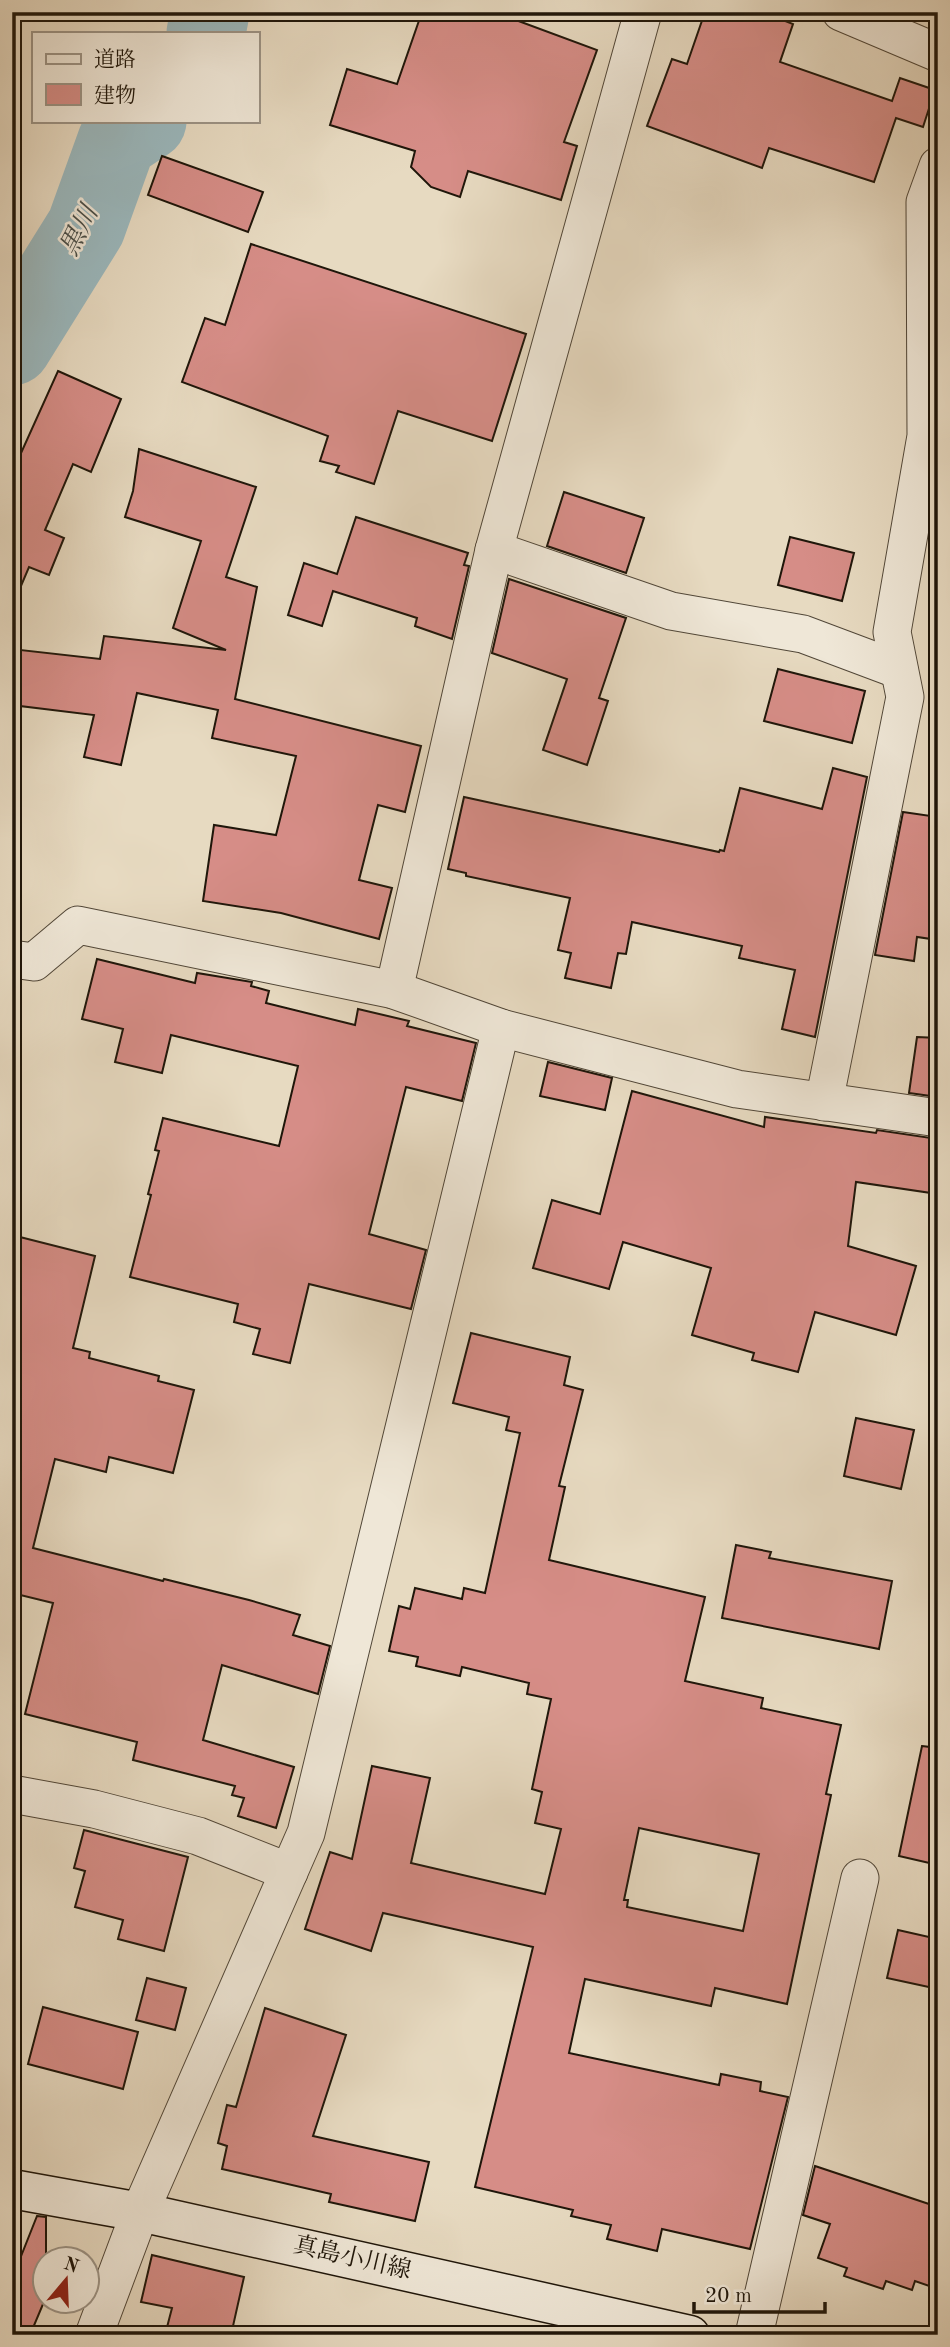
<svg xmlns="http://www.w3.org/2000/svg" width="950" height="2347" viewBox="0 0 950 2347" font-family="'Old Standard TT','Noto Serif JP',serif">
  <style>
    .lines { fill: none; stroke-linecap: round; stroke-linejoin: round }
    .river { stroke: #9bb8bd; stroke-width: 79 }
    .building { fill: #d68d87; stroke: #1f160a; stroke-width: 2; fill-rule: evenodd }
    .street-casing { stroke: #514738; stroke-width: 39 }
    .secondary-casing { stroke: #1f160a; stroke-width: 41 }
    .street { stroke: #efe7d7; stroke-width: 37 }
    .secondary { stroke: #efe7d7; stroke-width: 38 }
    .labels { text-anchor: middle; dominant-baseline: central; stroke-width: 5; stroke-linejoin: round; paint-order: stroke }
    .street-label { font-size: 24px; fill: #1f160a; stroke: #efe7d7 }
    .water-label { font-size: 26px; font-style: italic; fill: #4a4f49; stroke: #efe7d7 }
  </style>
  <rect width="100%" height="100%" fill="#e7dac1"/>
  <filter id="stains"><feTurbulence type="fractalNoise" baseFrequency=".00286" numOctaves="4"/><feColorMatrix values="0 0 0 0 .2 0 0 0 0 .09 0 0 0 0 .02 0 0 0 .5 -.17"/></filter>
  <radialGradient id="worn" r=".72"><stop offset=".6" stop-color="#630" stop-opacity="0"/><stop offset="1" stop-color="#630" stop-opacity=".3"/></radialGradient>
  <g class="lines">
    <g class="river">
      <polyline points="206,33 210,12"/>
      <polyline points="12,346 86,227 117,141 147,121"/>
    </g>
  </g>
  <g class="building">
    <polygon points="422,12 494,12 597,50 564,142 577,146 561,200 468,171 460,197 431,187 411,167 415,151 330,125 347,69 397,84"/>
    <polygon points="705,12 762,12 793,24 780,62 892,101 900,78 935,90 923,127 896,118 874,182 769,148 762,168 647,126 672,59 687,64"/>
    <polygon points="162,156 263,192 248,232 148,195"/>
    <polygon points="251,244 526,334 492,441 398,411 374,484 336,472 339,466 320,461 328,436 182,382 205,318 225,325"/>
    <polygon points="58,371 121,399 91,472 73,464 45,530 64,538 49,575 29,567 12,607 12,473"/>
    <polygon points="139,449 256,487 226,577 257,587 235,699 421,746 405,812 378,805 359,880 392,888 379,939 281,913 203,901 214,825 276,835 296,756 212,738 218,710 137,693 121,765 84,757 94,715 12,705 12,649 100,659 104,636 226,650 173,628 201,541 125,517 133,491"/>
    <polygon points="564,492 644,518 626,573 547,546"/>
    <polygon points="356,517 468,553 464,565 469,566 452,639 415,626 417,618 333,591 322,626 288,615 304,563 337,574"/>
    <polygon points="790,537 854,553 842,601 778,585"/>
    <polygon points="509,579 626,618 599,698 608,701 587,765 543,750 567,679 492,653"/>
    <polygon points="778,669 865,691 852,743 764,721"/>
    <polygon points="833,768 867,777 815,1037 782,1029 795,970 739,958 742,946 632,922 626,954 618,953 611,988 565,978 571,953 558,950 570,898 466,876 466,873 448,869 464,797 719,852 720,850 724,851 740,788 822,809"/>
    <polygon points="903,812 938,817 938,940 917,937 914,961 875,955"/>
    <polygon points="97,959 195,983 197,973 252,982 251,986 269,991 266,1003 355,1025 358,1009 409,1021 407,1026 476,1043 462,1101 406,1087 369,1234 426,1250 411,1309 309,1284 290,1363 253,1354 260,1329 234,1322 238,1304 130,1277 151,1195 148,1194 159,1151 155,1150 163,1118 279,1146 298,1066 171,1035 162,1073 115,1062 123,1029 82,1019"/>
    <polygon points="917,1037 938,1038 938,1097 909,1093"/>
    <polygon points="548,1062 612,1078 605,1110 540,1096"/>
    <polygon points="632,1091 764,1127 765,1117 876,1133 877,1130 938,1139 938,1194 856,1182 848,1246 916,1266 896,1335 815,1312 798,1372 752,1360 754,1353 692,1335 711,1268 623,1242 609,1289 533,1268 552,1200 600,1214"/>
    <polygon points="12,1235 95,1256 73,1348 90,1352 89,1358 159,1376 158,1381 194,1390 173,1473 109,1457 106,1472 55,1459 33,1548 163,1581 164,1579 249,1600 300,1615 293,1635 330,1646 318,1694 222,1665 203,1740 294,1767 276,1828 238,1816 244,1798 232,1795 235,1786 133,1760 137,1742 25,1714 53,1603 12,1593"/>
    <path d="M 471,1333 L 570,1357 L 564,1385 L 583,1390 L 559,1486 L 565,1487 L 549,1560 L 705,1597 L 685,1681 L 763,1698 L 761,1708 L 841,1725 L 826,1794 L 831,1795 L 787,2004 L 715,1988 L 711,2006 L 585,1979 L 569,2053 L 719,2085 L 721,2074 L 761,2082 L 760,2091 L 788,2097 L 750,2249 L 662,2229 L 657,2251 L 607,2239 L 611,2225 L 571,2216 L 573,2210 L 475,2187 L 533,1947 L 383,1913 L 371,1951 L 305,1929 L 330,1852 L 352,1859 L 372,1766 L 430,1778 L 411,1863 L 545,1894 L 561,1829 L 535,1823 L 542,1792 L 532,1789 L 551,1699 L 527,1694 L 529,1683 L 462,1667 L 460,1676 L 416,1666 L 418,1657 L 389,1651 L 399,1606 L 410,1609 L 415,1588 L 462,1599 L 464,1588 L 485,1593 L 520,1433 L 506,1430 L 509,1417 L 453,1403 ZM 639,1828 L 759,1854 L 743,1931 L 627,1907 L 628,1900 L 624,1900 Z"/>
    <polygon points="856,1418 914,1430 901,1489 844,1476"/>
    <polygon points="736,1545 771,1552 769,1558 892,1581 879,1649 722,1618"/>
    <polygon points="922,1746 938,1748 938,1865 899,1856"/>
    <polygon points="84,1830 188,1857 164,1951 118,1939 123,1920 75,1907 85,1871 74,1868"/>
    <polygon points="898,1930 938,1939 938,1989 887,1978"/>
    <polygon points="147,1978 186,1988 175,2030 136,2020"/>
    <polygon points="43,2007 138,2032 123,2089 28,2064"/>
    <polygon points="265,2008 346,2035 313,2136 429,2162 415,2221 329,2202 331,2194 222,2169 227,2146 218,2143 227,2105 236,2107"/>
    <polygon points="815,2166 938,2207 938,2289 915,2281 912,2290 886,2281 883,2289 844,2276 847,2268 818,2258 830,2224 803,2215"/>
    <polygon points="37,2216 46,2217 46,2297 30,2335 12,2335 12,2279"/>
    <polygon points="152,2255 244,2277 231,2335 165,2335 172,2308 141,2302"/>
  </g>
  <g class="lines">
    <defs>
      <g id="street">
        <polyline points="841,12 938,53"/>
        <polyline points="494,550 671,611 803,634 899,670"/>
        <polyline points="12,959 34,962 78,925 394,990 501,1028 737,1089 938,1118"/>
        <polyline points="394,990 494,550 643,12"/>
        <polyline points="824,1102 905,697 892,632 926,436 925,202 938,166"/>
        <polyline points="12,1794 94,1809 198,1836 289,1872"/>
        <polyline points="94,2335 140,2212 306,1833 501,1028"/>
        <polyline points="754,2335 860,1878"/>
      </g>
      <polyline id="secondary" points="12,2189 140,2212 690,2335"/>
    </defs>
    <use href="#street" class="street-casing"/>
    <use href="#secondary" class="secondary-casing"/>
    <use href="#street" class="street"/>
    <use href="#secondary" class="secondary"/>
  </g>
  <g class="labels">
    <g class="street-label">
      <text transform="translate(352 2259) rotate(13)">真島小川線</text>
    </g>
    <g class="water-label">
      <text transform="translate(80 231) rotate(-63)">黒川</text>
    </g>
  </g>
  <rect width="950" height="2347" fill="none" stroke="#e7dac1" stroke-width="42"/>
  <rect x="14" y="14" width="922" height="2319" fill="none" stroke="#1f160a" stroke-width="3.5"/>
  <rect x="21" y="21" width="908" height="2305" fill="none" stroke="#1f160a" stroke-width="2"/>
  <rect x="32" y="32" width="228" height="91" fill="#efe7d7" stroke="#9c9385" stroke-width="2"/>
  <rect x="46" y="54" width="35" height="10" fill="#efe7d7" stroke="#9c9385" stroke-width="2"/>
  <text x="94" y="66" font-size="21" fill="#1f160a">道路</text>
  <rect x="46" y="84" width="35" height="21" fill="#d68d87" stroke="#9c9385" stroke-width="2"/>
  <text x="94" y="102" font-size="21" fill="#1f160a">建物</text>
  <g transform="translate(66 2280) rotate(19)"><circle r="33" fill="#efe7d7" stroke="#9c9385" stroke-width="2"/>
  <path d="M0-5L12 26L0 18L-12 26Z" fill="#8f2418"/>
  <text y="-10" font-size="19" font-weight="bold" text-anchor="middle" fill="#1f160a">N</text>
  </g>
  <path d="M694 2302v10h131v-10" fill="none" stroke="#1f160a" stroke-width="3.5"/>
  <text x="705" y="2302" font-size="21" fill="#1f160a" stroke="#efe7d7" stroke-width="5" paint-order="stroke">20 m</text>
  <rect width="100%" height="100%" filter="url(#stains)"/>
  <rect width="100%" height="100%" fill="url(#worn)"/>
</svg>
